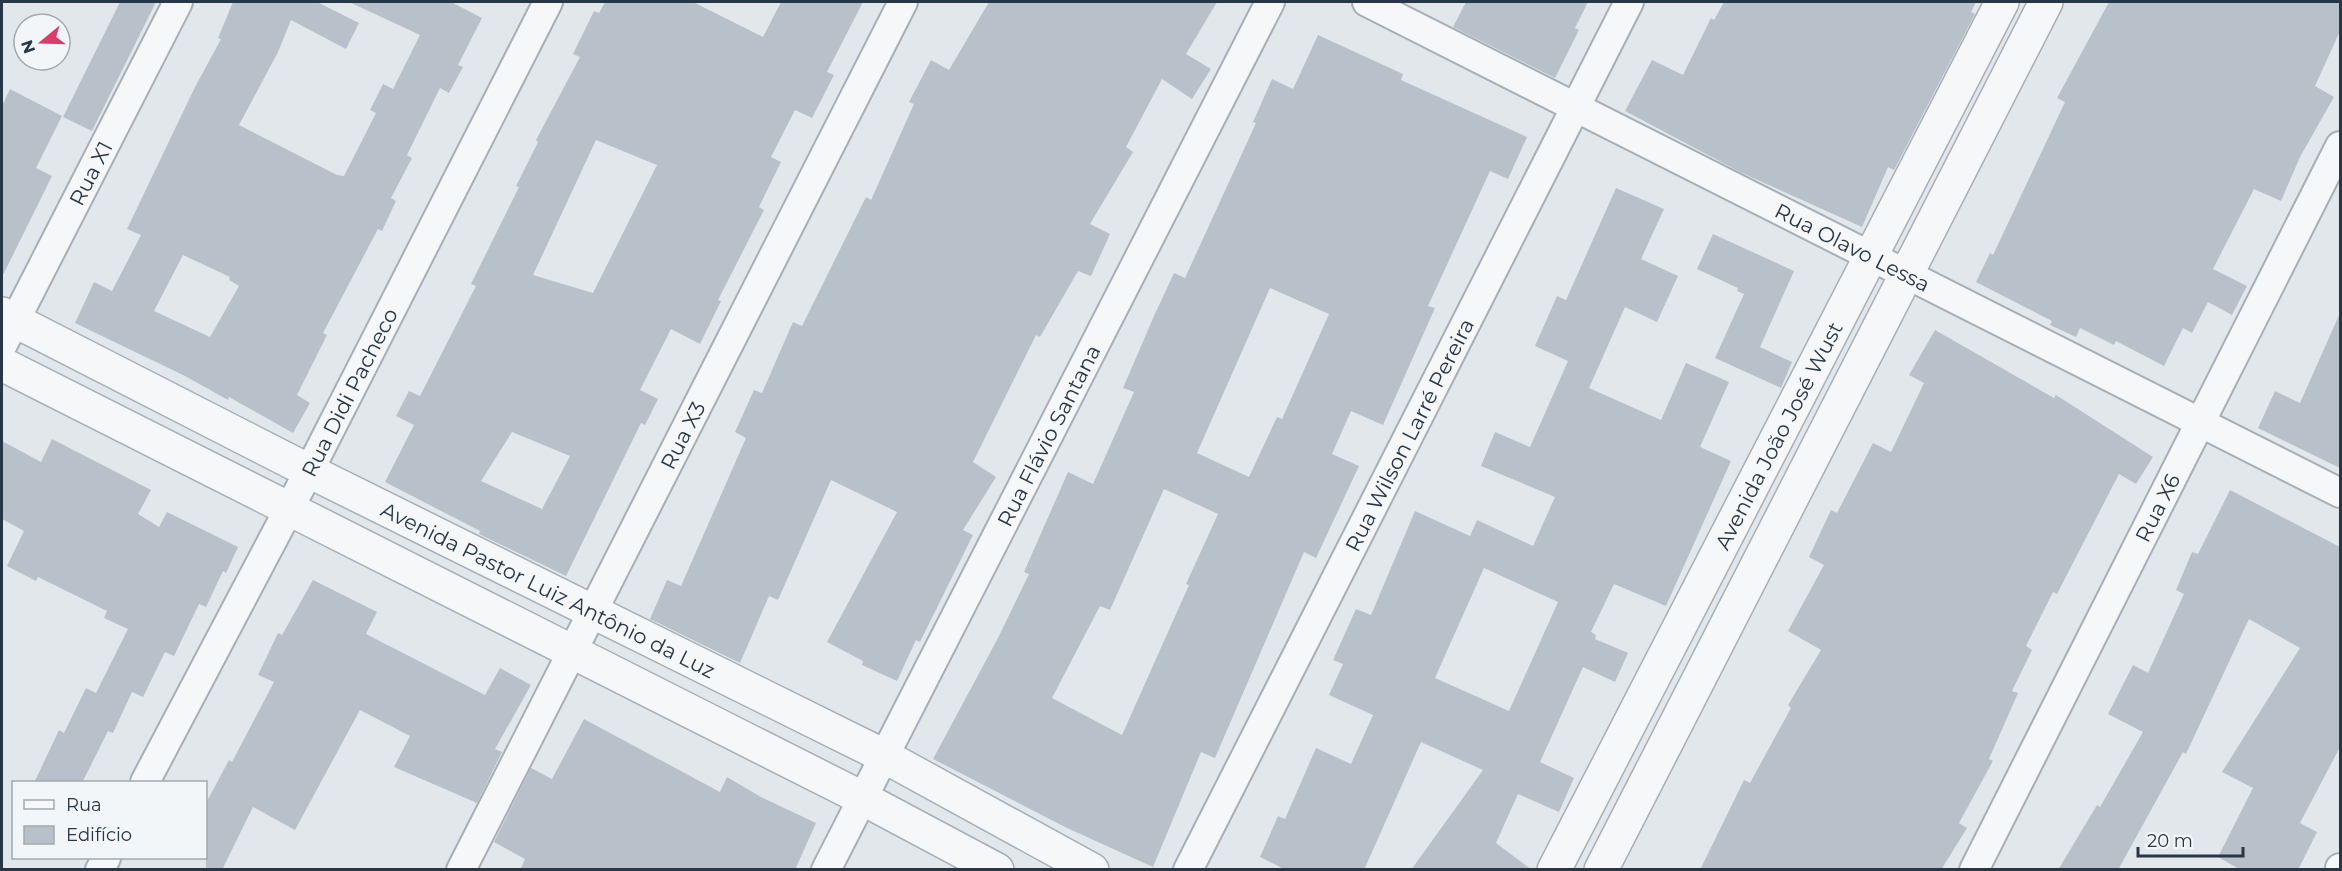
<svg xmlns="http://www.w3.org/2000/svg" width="2342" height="871" viewBox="0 0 2342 871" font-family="Montserrat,sans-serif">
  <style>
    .building { fill: #b8c1ca; fill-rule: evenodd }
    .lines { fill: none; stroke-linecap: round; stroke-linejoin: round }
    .minor-casing { stroke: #a6afb7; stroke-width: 32 }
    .tertiary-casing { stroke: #a6afb7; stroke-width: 36 }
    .minor { stroke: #f5f7f9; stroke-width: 28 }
    .tertiary { stroke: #f5f7f9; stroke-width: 33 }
    .labels { text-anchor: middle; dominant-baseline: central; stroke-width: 4.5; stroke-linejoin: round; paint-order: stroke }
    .street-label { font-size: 21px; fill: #283746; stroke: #f2f6f9 }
  </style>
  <rect width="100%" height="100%" fill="#e2e7ec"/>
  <g class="building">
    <polygon points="120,2 156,2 92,131 63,117"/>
    <path d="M 233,2 L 317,2 L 359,23 L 346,49 L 291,20 L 278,52 L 239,125 L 337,175 L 344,176 L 376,113 L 370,110 L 383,84 L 393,89 L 420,35 L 349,2 L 451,2 L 482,18 L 458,65 L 463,67 L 449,93 L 440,88 L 407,155 L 412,158 L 391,198 L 396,201 L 382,231 L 378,229 L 323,333 L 327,335 L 297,395 L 310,403 L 293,433 L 229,397 L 228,400 L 185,376 L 75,323 L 94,282 L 112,291 L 141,235 L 127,229 L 195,87 L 221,39 L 218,38 ZM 183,255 L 230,277 L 229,280 L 239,286 L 210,337 L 154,311 Z"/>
    <path d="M 605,2 L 693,2 L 763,37 L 781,2 L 863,2 L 827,72 L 834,75 L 812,118 L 795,110 L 771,157 L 781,162 L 759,207 L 764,210 L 718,300 L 721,301 L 700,344 L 671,329 L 640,390 L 658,399 L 645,425 L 641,423 L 566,576 L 479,534 L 480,531 L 385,482 L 414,425 L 396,416 L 409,391 L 420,396 L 476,286 L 471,284 L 519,187 L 516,186 L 538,142 L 536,140 L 580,57 L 573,54 L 594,11 L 599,13 ZM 596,140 L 657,165 L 593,293 L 533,275 ZM 512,432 L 570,456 L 542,509 L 481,481 Z"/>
    <polygon points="989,2 1217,2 1186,54 1211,69 1192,99 1162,79 1126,147 1133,152 1090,224 1110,234 1091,276 1078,271 1040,337 1036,335 973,462 996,477 963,530 973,535 920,642 916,640 897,681 862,665 863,661 827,642 897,512 831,480 778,600 769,596 740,663 650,619 667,580 681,586 746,438 735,432 754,390 762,393 793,322 802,326 866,197 871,200 914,104 909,102 931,60 949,70"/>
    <polygon points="1466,2 1588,2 1575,28 1579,30 1555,78 1453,27"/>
    <polygon points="1724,2 1976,2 1971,12 1975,14 1894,170 1888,167 1862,227 1740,172 1625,111 1652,60 1683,75 1711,18 1714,20"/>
    <polygon points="2109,2 2340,2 2340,31 2315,86 2334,97 2300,157 2281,201 2254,189 2213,269 2247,286 2232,315 2208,302 2192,333 2183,328 2164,366 2116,341 2114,345 2080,328 2076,337 2050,325 2052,321 1976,282 1990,253 1993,255 2065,102 2057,98"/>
    <path d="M 1318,35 L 1403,74 L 1401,80 L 1527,137 L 1508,179 L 1490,171 L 1428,306 L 1435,308 L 1383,425 L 1351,411 L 1332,454 L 1359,466 L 1316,558 L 1304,552 L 1215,758 L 1201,752 L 1153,867 L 1067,828 L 933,759 L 998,638 L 1029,574 L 1024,572 L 1068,472 L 1093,484 L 1134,392 L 1123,388 L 1154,316 L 1174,273 L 1185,278 L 1256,123 L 1253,122 L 1272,79 L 1293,89 ZM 1270,288 L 1329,314 L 1282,419 L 1277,417 L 1249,477 L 1197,453 ZM 1164,489 L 1218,514 L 1186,584 L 1189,585 L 1122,735 L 1052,698 L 1100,606 L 1110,610 Z"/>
    <polygon points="10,89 62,116 36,168 52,176 2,277 2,106"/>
    <path d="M 1616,188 L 1664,209 L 1641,259 L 1678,276 L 1657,322 L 1625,307 L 1589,388 L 1661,420 L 1686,363 L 1729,382 L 1700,447 L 1731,461 L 1666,606 L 1614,584 L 1591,632 L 1596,635 L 1595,639 L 1628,653 L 1615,682 L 1583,667 L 1540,762 L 1574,778 L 1559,812 L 1518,794 L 1496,843 L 1532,870 L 1411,870 L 1483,770 L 1421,742 L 1364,870 L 1286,870 L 1260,857 L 1278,816 L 1285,819 L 1316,748 L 1351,764 L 1373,715 L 1329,695 L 1343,664 L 1333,660 L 1356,609 L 1371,615 L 1415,511 L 1470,536 L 1477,520 L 1533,546 L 1555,497 L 1481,466 L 1495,432 L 1530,447 L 1568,361 L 1535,346 L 1557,296 L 1566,300 ZM 1484,568 L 1558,602 L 1509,711 L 1435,678 Z"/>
    <polygon points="1713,234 1794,271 1760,347 1792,362 1781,388 1715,358 1744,294 1737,291 1738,288 1697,269"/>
    <polygon points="2340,313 2340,468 2258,428 2275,391 2300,403"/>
    <polygon points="1935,330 2054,398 2056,395 2153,457 2136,484 2119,474 2057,594 2053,592 2026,646 2032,650 2012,691 2018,693 1989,759 1993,761 1959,823 1967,828 1941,870 1700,870 1744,780 1750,783 1791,708 1788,705 1821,650 1788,631 1824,565 1809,557 1831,510 1837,513 1873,443 1891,452 1924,383 1909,375"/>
    <polygon points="52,439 151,490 138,514 159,527 167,512 238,547 226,573 223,571 206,607 199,604 174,656 165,652 143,697 132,692 113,733 108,731 82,783 34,783 59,730 64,733 86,688 96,693 128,629 104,618 107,611 38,577 36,581 7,566 24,531 2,519 2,441 41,462"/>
    <polygon points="2230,490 2340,547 2340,747 2300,823 2317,832 2298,870 2241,870 2218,857 2253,788 2222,772 2300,648 2249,619 2186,754 2183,752 2118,870 2058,870 2097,805 2100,807 2143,732 2108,714 2133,665 2148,673 2184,594 2176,590 2192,552 2198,554"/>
    <polygon points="313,580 377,612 366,634 485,695 500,668 531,685 495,749 502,752 477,803 394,767 410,736 360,710 295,830 253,807 222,870 206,870 206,803 229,760 232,762 274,682 258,675 278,633 282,635"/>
    <polygon points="584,719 720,792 727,777 761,797 816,823 795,870 520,870 525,859 494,842 531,768 552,779"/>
  </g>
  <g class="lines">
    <defs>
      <g id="minor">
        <path id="s1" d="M 1367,2 L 2340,493"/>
        <path id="s2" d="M 2,346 L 178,2"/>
        <path id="s3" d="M 145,782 L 309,471 L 548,2"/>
        <polyline points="100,870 106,858"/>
        <path id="s4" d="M 461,870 L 903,2"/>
        <path id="s5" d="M 826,870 L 1270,2"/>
        <path id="s6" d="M 1188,870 L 1629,2"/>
        <path id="s7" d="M 1974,870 L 2340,146"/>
        <polyline points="2340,870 2340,868"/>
      </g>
      <g id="tertiary">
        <path id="s8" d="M 2,314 L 309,471 L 884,756 L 1092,870"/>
        <polyline points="2,364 862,798 997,870"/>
        <path id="s9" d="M 1554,870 L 2002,2"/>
        <polyline points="1601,870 2046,2"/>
      </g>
    </defs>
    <use href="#minor" class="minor-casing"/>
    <use href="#tertiary" class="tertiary-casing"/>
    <use href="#minor" class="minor"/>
    <use href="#tertiary" class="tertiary"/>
  </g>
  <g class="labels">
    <g class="street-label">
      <text stroke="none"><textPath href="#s2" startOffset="194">Rua X1</textPath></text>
      <text stroke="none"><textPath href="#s1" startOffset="544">Rua Olavo Lessa</textPath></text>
      <text stroke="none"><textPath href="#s3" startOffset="440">Rua Didi Pacheco</textPath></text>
      <text stroke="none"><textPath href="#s4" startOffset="488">Rua X3</textPath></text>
      <text stroke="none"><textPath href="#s5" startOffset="488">Rua Flávio Santana</textPath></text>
      <text stroke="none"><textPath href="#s6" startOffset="488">Rua Wilson Larré Pereira</textPath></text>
      <text stroke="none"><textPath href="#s9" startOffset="489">Avenida João José Wust</textPath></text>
      <text stroke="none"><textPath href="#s7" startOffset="406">Rua X6</textPath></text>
      <text stroke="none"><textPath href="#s8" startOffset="612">Avenida Pastor Luiz Antônio da Luz</textPath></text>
    </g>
  </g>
  <rect width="2342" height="871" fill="none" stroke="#283746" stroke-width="6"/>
  <rect x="12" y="781" width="195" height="78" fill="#f2f6f9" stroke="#a1aab1" stroke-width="1.5"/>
  <rect x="24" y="800" width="30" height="9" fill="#f5f7f9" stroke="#a1aab1" stroke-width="1.5"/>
  <text x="66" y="811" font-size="18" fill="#283746">Rua</text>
  <rect x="24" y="826" width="30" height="18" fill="#b8c1ca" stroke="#a1aab1" stroke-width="1.5"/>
  <text x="66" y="841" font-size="18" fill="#283746">Edifício</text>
  <g transform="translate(42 42) rotate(251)"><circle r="28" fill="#f2f6f9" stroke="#a1aab1" stroke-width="1.5"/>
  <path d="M0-4.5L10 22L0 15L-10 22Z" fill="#dd3a69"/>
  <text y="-9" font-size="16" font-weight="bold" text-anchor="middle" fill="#283746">N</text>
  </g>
  <path d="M2138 847v9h105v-9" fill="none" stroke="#283746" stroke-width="3"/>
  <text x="2147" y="847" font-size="18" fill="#283746" stroke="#f2f6f9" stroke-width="4.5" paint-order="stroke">20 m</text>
</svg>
